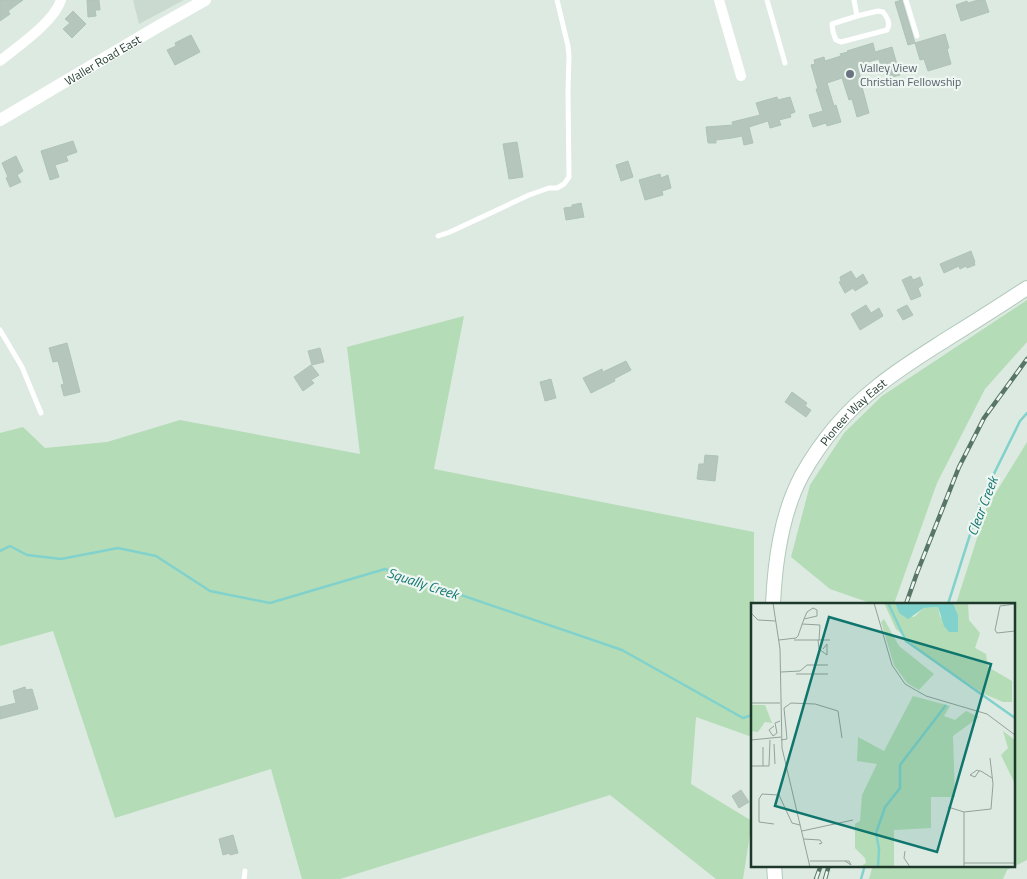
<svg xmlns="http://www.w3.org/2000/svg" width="1027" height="879" viewBox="0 0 1027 879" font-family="'Titillium Web',sans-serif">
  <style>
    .built { fill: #cbdad0 }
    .green { fill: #b4dcb6 }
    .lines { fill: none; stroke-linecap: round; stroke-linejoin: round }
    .stream { stroke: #81d2cd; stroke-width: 2.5 }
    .building { fill: #b5c7bc; stroke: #afc3b7 }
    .secondary-casing { stroke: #b0cabb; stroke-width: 16 }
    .service { stroke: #fff; stroke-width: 5 }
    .minor { stroke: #fff; stroke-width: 10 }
    .tertiary { stroke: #fff; stroke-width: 12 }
    .secondary { stroke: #fff; stroke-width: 14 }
    .rail-casing { stroke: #587667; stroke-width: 4.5 }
    .rail { stroke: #edf6f0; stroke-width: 2.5; stroke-dasharray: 8; stroke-linecap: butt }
    .worship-dot { fill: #6b7280; stroke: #edf6f0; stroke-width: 2 }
    .labels { text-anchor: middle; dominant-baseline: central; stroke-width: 4.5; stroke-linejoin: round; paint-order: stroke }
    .street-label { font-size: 12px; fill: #1e392c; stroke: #edf6f0 }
    .worship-label { font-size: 12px; fill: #5b616d; stroke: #edf6f0; text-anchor: start }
    .water-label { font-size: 14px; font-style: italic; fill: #177772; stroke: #edf6f0 }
    .inset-river { fill: none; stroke: #81d2cd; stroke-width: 2.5 }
    .inset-road { fill: none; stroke: #91a399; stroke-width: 1 }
    .view { fill: #0f766e; fill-opacity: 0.15; stroke: #0f766e; stroke-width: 2.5 }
    .inset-edge { fill: none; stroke: #1e392c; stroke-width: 2.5 }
  </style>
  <rect width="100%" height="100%" fill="#ddeae1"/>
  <polygon class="built" points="133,0 184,0 139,24"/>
  <g class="green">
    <polygon points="1027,300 1027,342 985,389 937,483 894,604 873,604 830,589 791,557 810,485 844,433 882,396"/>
    <polygon points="464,316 434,469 754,532 754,604 752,604 752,737 696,717 691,784 752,821 743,879 716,879 610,795 340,879 302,879 271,769 115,818 53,631 0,646 0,433 23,427 45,448 107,442 180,420 360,454 347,347"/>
    <polygon points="1027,442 1027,860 1007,870 1003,879 869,879 873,865 1013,865 1013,604 956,604 987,507"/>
  </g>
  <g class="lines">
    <g class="stream">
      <polyline points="0,551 10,546 27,555 61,559 118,548 156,556 210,591 270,603 385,569 622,650 743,718 752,715"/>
      <polyline points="948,604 981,500 1020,421 1027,413"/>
      <polyline points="861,879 865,865"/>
    </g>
  </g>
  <g class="building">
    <polygon points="0,0 23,0 8,11 10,14 0,21"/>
    <polygon points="87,0 99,0 100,10 95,10 96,16 88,17"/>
    <polygon points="902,0 915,43 908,45 895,2"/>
    <polygon points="978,0 985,0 989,12 961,21 956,5 967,1 968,3"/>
    <polygon points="73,11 86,24 72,38 63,29 70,23 65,19"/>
    <polygon points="945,34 949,48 947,49 951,64 928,71 924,59 920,60 915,43"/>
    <polygon points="191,35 200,52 175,65 167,50 176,46 175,43"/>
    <polygon points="873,43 875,52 892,47 900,75 888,78 887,73 883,74 879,59 857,65 862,83 861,83 869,113 857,117 852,99 849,100 842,78 827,83 834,106 836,105 841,122 827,126 826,123 813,127 809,115 823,111 816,89 818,89 811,65 815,64 814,60 824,57 825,61 841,56 840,54 848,52 847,51"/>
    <polygon points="777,97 778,100 790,97 795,112 790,114 791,117 779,120 781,125 770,128 768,121 749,127 753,143 744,145 742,136 732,138 716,140 716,143 708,143 706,127 733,125 732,122 760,115 756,103"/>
    <polygon points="73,141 77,152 66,156 68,161 55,165 59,177 50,180 41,151"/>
    <polygon points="517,142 523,177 509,179 503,144"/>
    <polygon points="16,156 23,171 17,175 21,182 10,187 6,178 8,177 2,163"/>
    <polygon points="628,161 633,177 621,181 616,165"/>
    <polygon points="660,174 661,178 668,175 671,188 662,191 663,195 645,200 639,180"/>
    <polygon points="581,203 584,217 566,220 564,208 572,207 572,205"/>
    <polygon points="971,251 975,262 974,262 975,265 967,268 966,266 960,269 959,266 944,273 940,264"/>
    <polygon points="851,271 856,279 863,274 868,283 855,291 853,288 845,293 839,282 841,281 840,277"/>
    <polygon points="911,276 913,280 920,277 923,285 918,288 921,296 911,300 902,280"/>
    <polygon points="866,305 871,313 879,308 883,316 860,330 851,314"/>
    <polygon points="907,305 913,315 903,320 897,310"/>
    <polygon points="67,343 80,392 64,396 61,385 64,384 58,361 53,362 49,348"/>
    <polygon points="320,348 324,362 312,365 308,351"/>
    <polygon points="626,361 631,370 614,379 615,381 591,393 583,378 602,369 603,372"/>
    <polygon points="311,365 319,375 311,380 314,383 303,391 294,377"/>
    <polygon points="551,379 556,398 545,401 540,382"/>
    <polygon points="792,392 807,403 805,406 811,410 806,417 785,402"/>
    <polygon points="705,455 718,456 715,481 697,479 699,464 704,464"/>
    <polygon points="25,687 26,690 32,689 38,709 0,719 0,707 16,703 13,691"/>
    <polygon points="741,790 749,802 739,808 732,796"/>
    <polygon points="233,835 238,853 230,855 230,853 223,855 219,839"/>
  </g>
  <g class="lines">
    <defs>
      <g id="secondary">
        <path id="s2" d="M 773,604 C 775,561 781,514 802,475 C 821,441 847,410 878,386 C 900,368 925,353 950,337 C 976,321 1001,305 1027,288"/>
        <polyline points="774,865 775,879"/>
      </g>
    </defs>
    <use href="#secondary" class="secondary-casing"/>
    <g class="service">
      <polyline points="767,0 785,63"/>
      <polyline points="854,0 857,16"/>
      <polyline points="906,0 917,36"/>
      <path d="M 878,11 L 883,12 C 887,17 891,23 887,30 L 841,42 L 836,40 L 833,32 L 832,24 L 857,16 Z"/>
      <polyline points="438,236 450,232 529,195 549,188 557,188 564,184 569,177 568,92 569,56 568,46 557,0"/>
      <polyline points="0,330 22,367 41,413"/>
      <polyline points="244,879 245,871"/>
    </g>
    <g class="minor">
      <polyline points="719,0 741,76"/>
      <path d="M 0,61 C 18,46 54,22 61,0"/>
    </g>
    <path class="tertiary" id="s1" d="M 0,120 L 159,26 L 205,0"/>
    <use href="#secondary" class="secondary"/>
    <defs>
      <g id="rail">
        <polyline points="906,604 917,573 959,467 984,418 1027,359"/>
        <polyline points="816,879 821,865"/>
        <polyline points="825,879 829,865"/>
      </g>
    </defs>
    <use href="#rail" class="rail-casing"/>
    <use href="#rail" class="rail"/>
  </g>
  <circle class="worship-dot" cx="850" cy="74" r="5"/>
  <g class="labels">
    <g class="street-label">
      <text stroke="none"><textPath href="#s1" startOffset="119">Waller Road East</textPath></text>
      <text stroke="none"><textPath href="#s2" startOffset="215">Pioneer Way East</textPath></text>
    </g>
    <g class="worship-label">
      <text x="860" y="67">Valley View<tspan x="860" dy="14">Christian Fellowship</tspan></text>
    </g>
    <g class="water-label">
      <text transform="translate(982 506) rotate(-69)">Clear Creek</text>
      <text transform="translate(423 583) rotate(18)">Squally Creek</text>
    </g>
  </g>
  <g transform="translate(751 603)">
    <rect width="264" height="264" fill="#ddeae1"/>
    <path d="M 133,0 L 144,0 L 148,10 L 163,14 L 173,5 L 187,4 L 189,14 L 207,29 L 207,12 L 202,0 L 217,0 L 218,17 L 229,30 L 224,45 L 235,51 L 237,64 L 261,78 L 261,99 L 252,99 L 233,91 L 169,48 L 145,26 ZM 133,16 L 148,43 L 183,71 L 168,87 L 156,80 L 143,62 L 130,19 ZM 162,93 L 199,103 L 193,113 L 204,117 L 215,108 L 228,114 L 202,133 L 204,194 L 180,194 L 180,225 L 143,227 L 143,264 L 109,264 L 115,260 L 114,255 L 104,245 L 104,221 L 109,218 L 111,192 L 126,161 L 106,158 L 107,134 L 133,148 ZM 0,102 L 14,102 L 21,120 L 14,119 L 7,129 L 0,128 ZM 252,128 L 264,137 L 264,181 L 250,152 L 257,145 Z" fill="#b4dcb6"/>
    <path d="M 144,0 L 202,0 L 207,12 L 207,29 L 198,29 L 193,23 L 187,4 L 173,5 L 157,16 L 148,10 Z" fill="#81d2cd"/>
    <path class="inset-river" d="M 137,0 L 155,38 L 264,115M 127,264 L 128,246 L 125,230 L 134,204 L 149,185 L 149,162 L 195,102"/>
    <path class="inset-road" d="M 22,0 L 29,46 L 31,145 L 59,264M 123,0 L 141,62 L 154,81 L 175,93 L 236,111 L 264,132M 264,1 L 249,3 L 244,27 L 246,30 L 264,28M 1,11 L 7,17 L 25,18M 51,21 L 69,22 L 68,37M 28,37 L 45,35 L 47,33 L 53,16 L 56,9 L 62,5 L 66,7 L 66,13 L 53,16M 43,37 L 79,37M 67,37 L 68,46 L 76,52 L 76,41 L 72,46M 30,69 L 49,68 L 56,62 L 77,62M 45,71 L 77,71M 0,100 L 29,100M 23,123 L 18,127 L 22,133 L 26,130 L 24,120 L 29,118M 0,137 L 30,134M 30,137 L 36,136 L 33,105 L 40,100 L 64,101 L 87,108 L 91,135M 23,141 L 24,161M 12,144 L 12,163M 0,163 L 18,163 L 19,137M 228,168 L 224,174 L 219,172 L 226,167 L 228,168 L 230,168 L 241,175M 197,204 L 213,209 L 240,206 L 242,181 L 239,155M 23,221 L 8,219 L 8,196 L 11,191 L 28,192 L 41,220 L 49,222M 51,228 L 102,217M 53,236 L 69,237 L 71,240 L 68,241M 154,248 L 153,255 L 159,264M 59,258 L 98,258 L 100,262 L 94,258M 213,260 L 264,260M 213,264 L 213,209"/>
    <path class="view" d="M 78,14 L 240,61 L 186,249 L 24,203 Z"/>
    <rect width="264" height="264" class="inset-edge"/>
  </g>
</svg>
